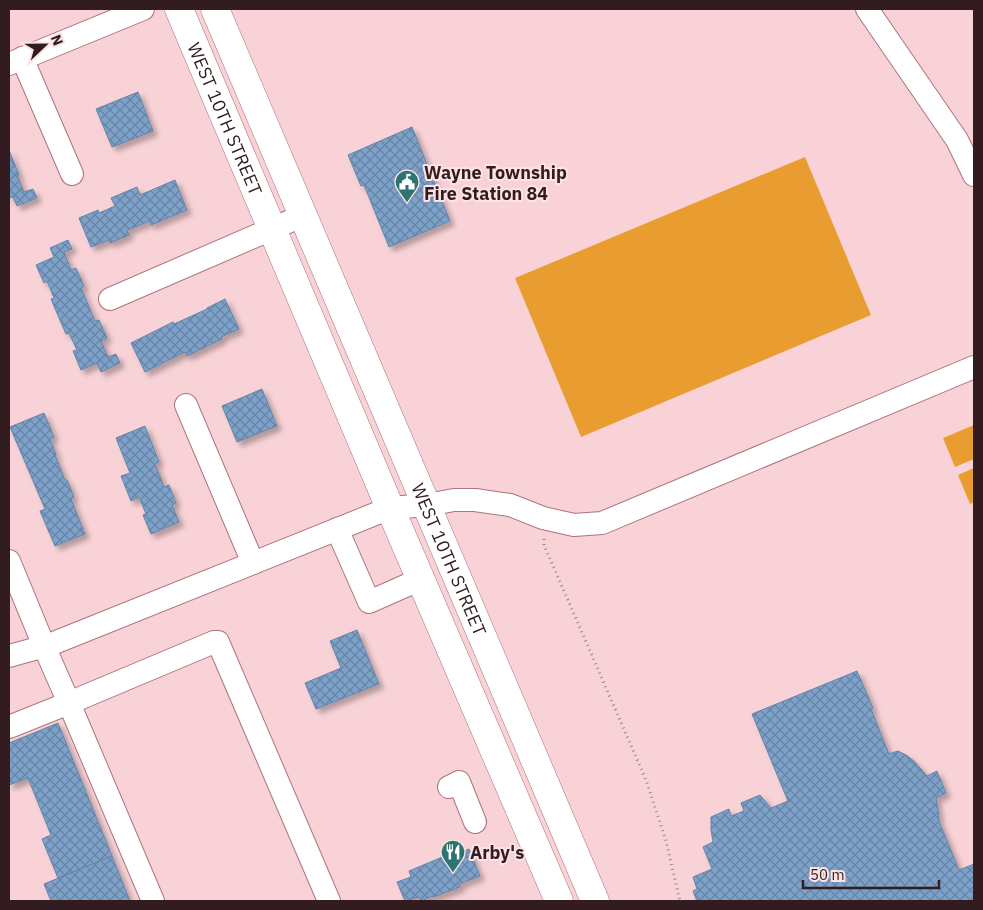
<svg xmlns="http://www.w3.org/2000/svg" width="983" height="910" viewBox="0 0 983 910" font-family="'IBM Plex Sans',sans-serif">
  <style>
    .pitch { fill: #e99d30 }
    .building { fill: url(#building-cross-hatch); stroke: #6185aa; filter: url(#shadow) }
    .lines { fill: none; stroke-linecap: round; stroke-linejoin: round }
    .minor-casing { stroke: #ac747c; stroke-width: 24 }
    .major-casing { stroke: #ac747c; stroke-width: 29 }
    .path { stroke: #a18286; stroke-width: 3; stroke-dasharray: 1 4; stroke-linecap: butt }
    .minor { stroke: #fff; stroke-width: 22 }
    .major { stroke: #fff; stroke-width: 28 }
    .labels { text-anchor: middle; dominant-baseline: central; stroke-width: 4; stroke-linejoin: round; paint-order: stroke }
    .street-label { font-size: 18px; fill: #321c1f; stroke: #fde3e6 }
    .poi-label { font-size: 18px; font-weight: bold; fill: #321c1f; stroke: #fde3e6; text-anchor: start }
  </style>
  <defs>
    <pattern id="building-cross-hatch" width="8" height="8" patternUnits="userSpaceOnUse" patternTransform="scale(1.25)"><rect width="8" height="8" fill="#7da2c9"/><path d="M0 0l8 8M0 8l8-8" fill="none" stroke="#6783a3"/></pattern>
    <filter id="shadow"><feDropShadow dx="4.5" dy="4.5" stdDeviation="2.5" flood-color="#0004"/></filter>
  </defs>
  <rect width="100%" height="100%" fill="#f8d2d6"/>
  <g class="pitch">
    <polygon points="805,157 871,315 581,437 515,278"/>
    <polygon points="974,425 974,459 955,467 943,438"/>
    <polygon points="974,468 974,502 970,504 958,475"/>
  </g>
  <g class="building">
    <polygon points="138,92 153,131 112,147 96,109"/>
    <polygon points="412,127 450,221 389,247 364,185 361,186 348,155"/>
    <polygon points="9,150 19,175 17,175 24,192 33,189 37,198 17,206 13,197 9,198"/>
    <polygon points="175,180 187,210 151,225 150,221 127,230 129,235 110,243 109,240 91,247 79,218 98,210 99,213 115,206 111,198 137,187 140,195"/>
    <polygon points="68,240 72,249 64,252 71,270 76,268 84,286 81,288 95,321 99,320 107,338 101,341 108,357 116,354 120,363 101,372 97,363 81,370 73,351 77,350 69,333 66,334 51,299 54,298 47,281 44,283 36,265 54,257 50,248"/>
    <polygon points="225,299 239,329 221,337 222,339 187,356 185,352 145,372 131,343 173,322 174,324 207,309 207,308"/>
    <polygon points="262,389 277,426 237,442 222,406"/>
    <polygon points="44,413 54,437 50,439 56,455 55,455 65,480 67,480 74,497 71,499 85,534 55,546 40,511 45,509 10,427"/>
    <polygon points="145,426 159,462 155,464 164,487 169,485 176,503 172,505 179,522 151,534 143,515 146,514 139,497 131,501 121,476 130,473 116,438"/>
    <polygon points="357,630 379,684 316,709 305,683 341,668 330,641"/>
    <polygon points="857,671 873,708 871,709 889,754 898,751 906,755 914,761 927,776 937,771 946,793 936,798 938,809 939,821 959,870 974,864 974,901 697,901 693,891 697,889 693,877 712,869 703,847 713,842 711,830 711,817 729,809 731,816 744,811 741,803 760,795 771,808 788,801 752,714"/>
    <polygon points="58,723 112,856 58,878 42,839 51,835 28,778 9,785 9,743"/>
    <polygon points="469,849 480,876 459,884 460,887 434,897 433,896 421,901 419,897 405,901 397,882 411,877 409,871 447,855 448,858"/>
    <polygon points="112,856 130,901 51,901 44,884"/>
  </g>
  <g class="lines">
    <defs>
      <g id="minor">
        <polyline points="867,9 957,140 974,175"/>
        <polyline points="22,58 72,174"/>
        <polyline points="9,64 143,9"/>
        <polyline points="110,299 304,215"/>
        <polyline points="186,405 253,563"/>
        <polyline points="337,529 369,602 421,579"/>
        <polyline points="9,561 44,646 69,703 214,642 218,642 329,901"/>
        <polyline points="9,656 49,645 390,508 427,505 454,500 475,500 510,505 543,518 574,525 602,523 974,367"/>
        <polyline points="9,727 69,703 153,901"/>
        <polyline points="449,787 459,782 475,822"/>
      </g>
      <g id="major">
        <path id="s1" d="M 179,9 L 390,508 L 559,901"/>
        <path id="s2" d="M 215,9 L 595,901"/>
      </g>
    </defs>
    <use href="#minor" class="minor-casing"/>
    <use href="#major" class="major-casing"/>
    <polyline class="path" points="544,539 544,545 646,780 666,841 680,901"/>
    <use href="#minor" class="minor"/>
    <use href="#major" class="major"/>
  </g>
  <defs>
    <symbol id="civic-pin" viewBox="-11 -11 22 30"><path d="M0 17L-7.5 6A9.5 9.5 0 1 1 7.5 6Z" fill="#2b7471" stroke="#fde3e6"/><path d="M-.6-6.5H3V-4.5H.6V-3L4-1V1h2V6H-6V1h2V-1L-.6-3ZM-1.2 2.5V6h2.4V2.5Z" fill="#fff"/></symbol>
    <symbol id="restaurant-pin" viewBox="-11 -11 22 30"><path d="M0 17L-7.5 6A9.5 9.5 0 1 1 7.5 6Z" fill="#2b7471" stroke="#fde3e6"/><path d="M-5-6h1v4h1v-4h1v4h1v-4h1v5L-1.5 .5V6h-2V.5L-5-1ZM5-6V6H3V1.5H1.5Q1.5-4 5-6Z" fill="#fff"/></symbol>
  </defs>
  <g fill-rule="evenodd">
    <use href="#civic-pin" x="393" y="168" width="28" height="38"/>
    <use href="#restaurant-pin" x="439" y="838" width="28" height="38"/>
  </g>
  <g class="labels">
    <g class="street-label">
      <text stroke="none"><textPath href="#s1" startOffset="119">WEST 10TH STREET</textPath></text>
      <text stroke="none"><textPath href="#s2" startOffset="598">WEST 10TH STREET</textPath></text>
    </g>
    <g class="poi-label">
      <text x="424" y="172">Wayne Township<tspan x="424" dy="21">Fire Station 84</tspan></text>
      <text x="470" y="852">Arby's</text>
    </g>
  </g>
  <rect width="983" height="910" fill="none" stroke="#321c1f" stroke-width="20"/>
  <g transform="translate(45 45) rotate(68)" stroke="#fde3e6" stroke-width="4" paint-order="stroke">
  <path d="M0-4L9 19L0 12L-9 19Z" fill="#321c1f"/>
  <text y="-8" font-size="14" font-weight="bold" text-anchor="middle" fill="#321c1f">N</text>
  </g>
  <path d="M803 880v8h136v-8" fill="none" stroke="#321c1f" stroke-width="2.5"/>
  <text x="810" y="880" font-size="15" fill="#321c1f" stroke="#fde3e6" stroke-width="4" paint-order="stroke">50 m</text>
</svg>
